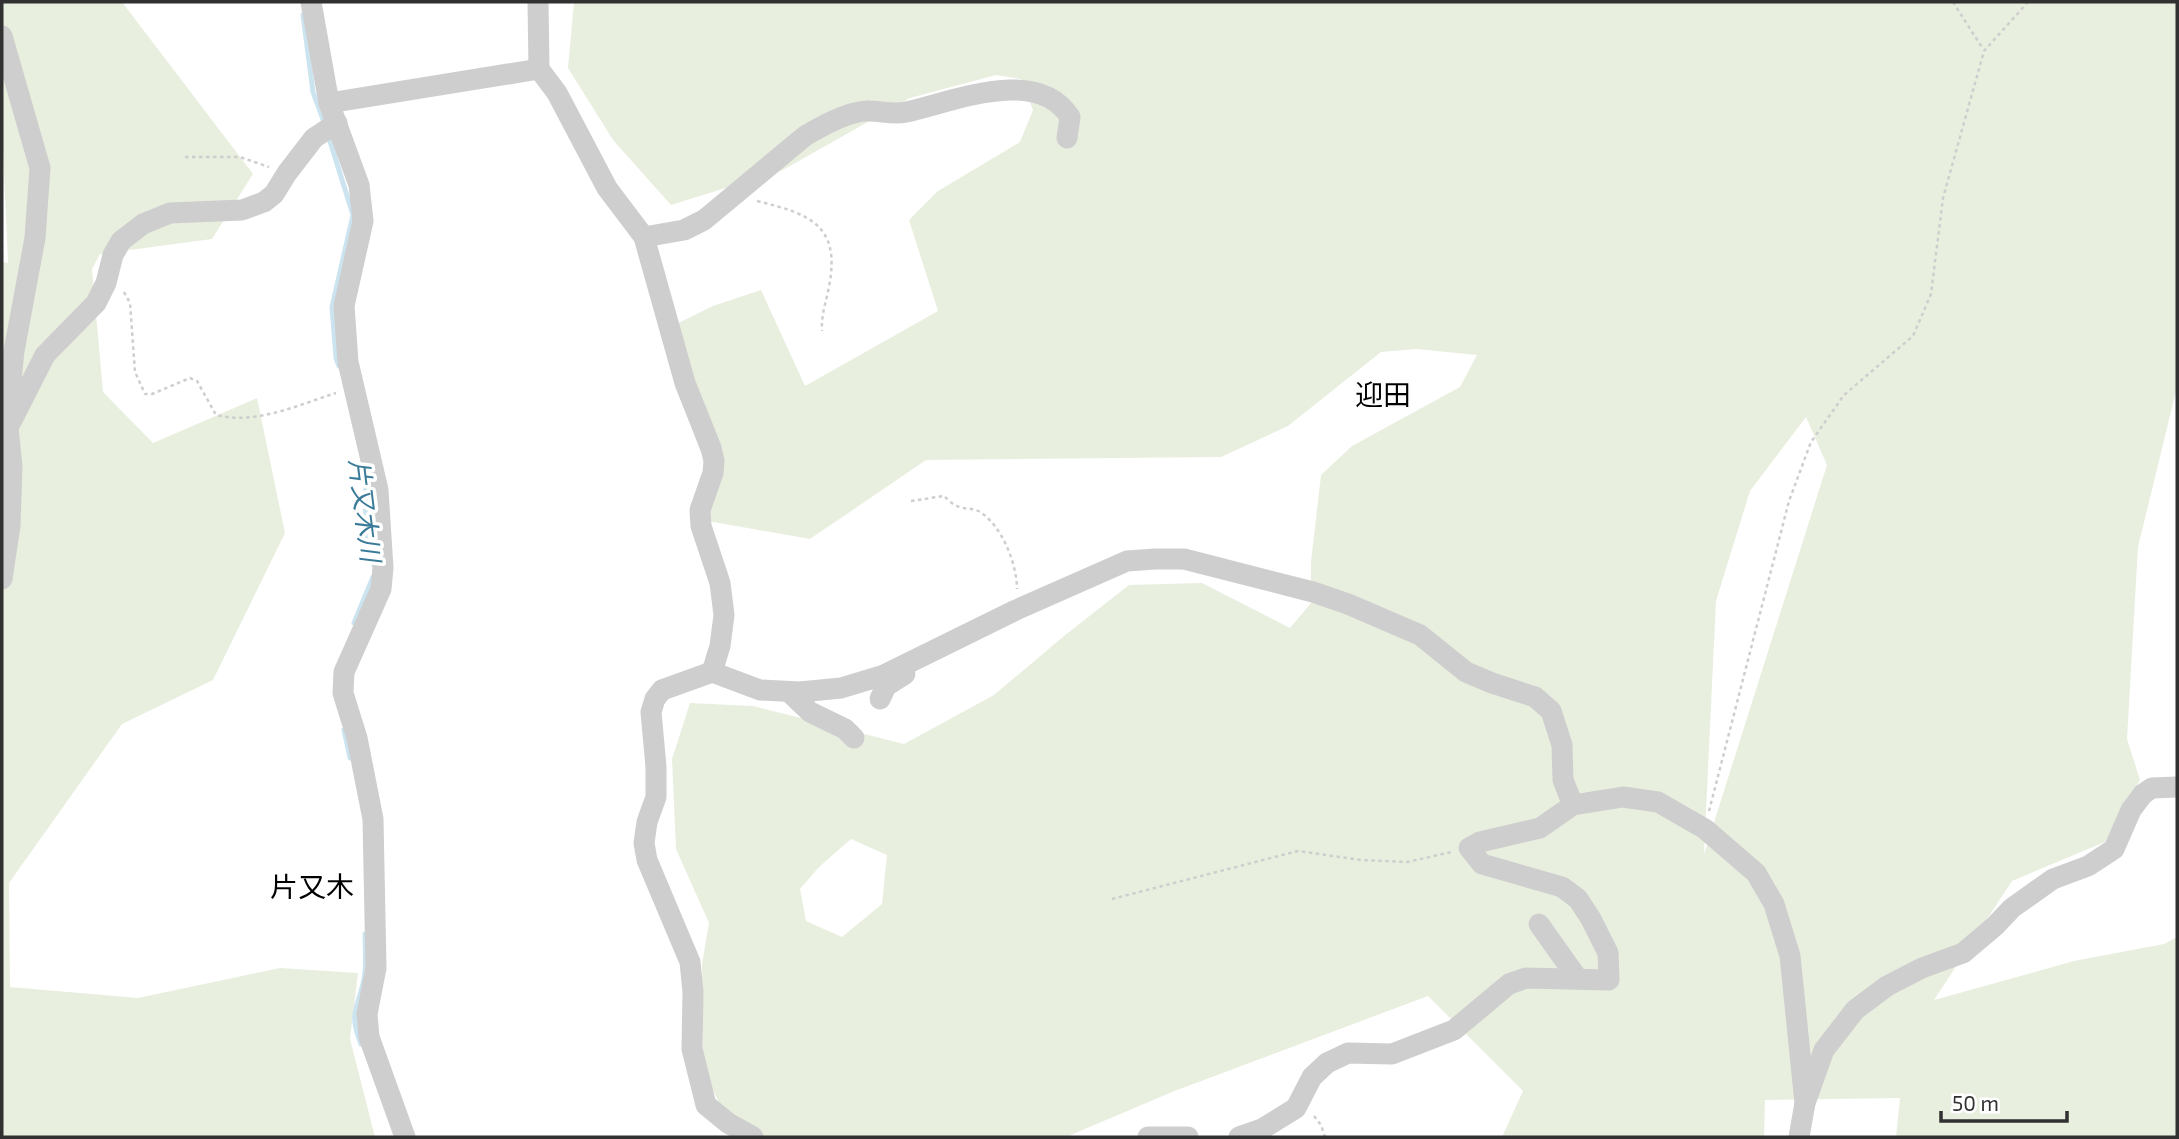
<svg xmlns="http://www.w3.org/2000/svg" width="2179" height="1139" viewBox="0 0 2179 1139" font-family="'Exo 2','Noto Sans JP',sans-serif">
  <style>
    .green { fill: #e9efdf; fill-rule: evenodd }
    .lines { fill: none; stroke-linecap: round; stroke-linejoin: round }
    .stream { stroke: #cbe4ef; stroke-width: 5 }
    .path { stroke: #cecece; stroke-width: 2.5; stroke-dasharray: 3.5 3.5; stroke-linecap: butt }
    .minor { stroke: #cecece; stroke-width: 21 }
    .labels { text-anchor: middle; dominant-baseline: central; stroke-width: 7; stroke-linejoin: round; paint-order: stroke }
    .water-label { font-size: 26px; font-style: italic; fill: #3a7b99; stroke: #fff }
    .quarter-label { font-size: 28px; fill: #000; stroke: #fff }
  </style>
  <rect width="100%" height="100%" fill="#fff"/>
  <g class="green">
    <polygon points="2,2 122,2 253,174 212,239 100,254 92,269 103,392 153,443 257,398 285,533 213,680 122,724 9,883 10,987 138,998 280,968 358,973 350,1039 375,1137 2,1137 2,262 8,263 2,128"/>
    <path d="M 574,2 L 2177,2 L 2177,387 L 2138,547 L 2127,739 L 2140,780 L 2105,842 L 2012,881 L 1934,1000 L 2074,961 L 2164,944 L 2177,937 L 2177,1137 L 1896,1137 L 1900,1098 L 1765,1100 L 1764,1137 L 1502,1137 L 1523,1091 L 1428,996 L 1172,1092 L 1066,1137 L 736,1137 L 703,1070 L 702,964 L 709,923 L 676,849 L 672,759 L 690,703 L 753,706 L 904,744 L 994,695 L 1064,636 L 1129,585 L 1202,583 L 1290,628 L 1311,603 L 1311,562 L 1321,475 L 1352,446 L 1460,387 L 1477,355 L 1416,349 L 1381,352 L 1288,426 L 1221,457 L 926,460 L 810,539 L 708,521 L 714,487 L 676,387 L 660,332 L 713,306 L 761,290 L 805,386 L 938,311 L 909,220 L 938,191 L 1020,142 L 1033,110 L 1021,79 L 996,75 L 910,98 L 783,170 L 671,205 L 613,140 L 568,68 ZM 1806,417 L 1827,465 L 1704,854 L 1716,601 L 1750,491 ZM 851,839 L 887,855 L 882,904 L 842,937 L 806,921 L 800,889 L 819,867 Z"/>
  </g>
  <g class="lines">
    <g class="stream">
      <polyline points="303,15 313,92 325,125"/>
      <polyline points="328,135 353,215 332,307 336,358 339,366"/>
      <polyline points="366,481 365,536 374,565"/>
      <polyline points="354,623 373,577"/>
      <polyline points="344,730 350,758"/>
      <path d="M 361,1044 C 348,1011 358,1010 364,979 C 367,965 365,949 365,934"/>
    </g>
    <g class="path">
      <polyline points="1953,2 1983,49"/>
      <polyline points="185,157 240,157 269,167"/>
      <path d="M 757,201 C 810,214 841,225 829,287 C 826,302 821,315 822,331"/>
      <path d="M 124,292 L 130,303 L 135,372 L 145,394 L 152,394 L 190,378 L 197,381 L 216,415 C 256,425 298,405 336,393"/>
      <path d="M 911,501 L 944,496 C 947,499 952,504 957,506 C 965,510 975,507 983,514 C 1003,529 1017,565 1017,589"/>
      <polyline points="1709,811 1789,501 1811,442 1844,395 1913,336 1931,294 1943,198 1984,51 2028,2"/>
      <polyline points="1112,899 1298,851 1361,860 1407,862 1452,852"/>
      <polyline points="1314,1116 1321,1125 1325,1137"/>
    </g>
    <g class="minor">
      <polyline points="311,2 329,103 359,185 363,221 344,306 348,362 378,490 383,568 381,589 344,672 343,693 357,738 373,819 376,968 367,1014 369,1037 405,1137"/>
      <polyline points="538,2 539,69 557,93 607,188 644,237 685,383 711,448 714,461 713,473 700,510 701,526 720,583 724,615 720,646 712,672"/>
      <polyline points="2,36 40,168 35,238 14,351 10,390 8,427 12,467 10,526 2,579"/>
      <polyline points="329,103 539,69"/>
      <path d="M 644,237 L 684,230 L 704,220 L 805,136 C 820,127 850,110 869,111 C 882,111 893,115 906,112 C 953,102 1037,65 1070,117 L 1067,138"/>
      <polyline points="11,422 45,355 96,303 106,283 113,255 121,241 143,224 170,213 242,210 264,202 274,194 287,173 314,138 337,123"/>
      <polyline points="789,692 810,712 845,729 854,738"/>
      <polyline points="880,699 886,686 905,674"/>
      <polyline points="1539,924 1578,979"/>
      <polyline points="753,1137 728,1123 706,1105 692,1049 693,992 690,962 647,860 644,843 647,822 656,797 656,767 651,712 655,699 662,690 712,672 760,690 800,692 841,688 884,675 1016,610 1127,561 1155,559 1184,559 1313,592 1348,604 1420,635 1466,672 1492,683 1535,697 1551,711 1562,745 1563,780 1573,805"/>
      <polyline points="1148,1137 1188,1137"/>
      <polyline points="1239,1137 1262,1129 1296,1108 1312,1077 1327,1063 1348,1053 1392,1054 1454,1030 1509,984 1526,978 1609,980 1608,953 1591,919 1578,899 1562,887 1482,864 1469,848 1480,842 1540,828 1573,805 1623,797 1658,802 1705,829 1756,873 1774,904 1790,956 1805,1103"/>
      <polyline points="1799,1137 1805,1103 1824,1050 1855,1010 1887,986 1922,968 1963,953 1995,926 2012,908 2053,879 2088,866 2114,849 2131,810 2143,794 2152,788 2177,787"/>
    </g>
  </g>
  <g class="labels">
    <g class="water-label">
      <text transform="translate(366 510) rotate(83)">片又木川</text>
    </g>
    <g class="quarter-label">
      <text x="1383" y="394">迎田</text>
      <text x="312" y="886">片又木</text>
    </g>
  </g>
  <rect width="2179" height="1139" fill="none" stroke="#313131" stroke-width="7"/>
  <path d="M1941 1111v10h126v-10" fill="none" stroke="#313131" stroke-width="3.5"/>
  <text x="1952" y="1111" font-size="21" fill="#313131" stroke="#ffffff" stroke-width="5" paint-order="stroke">50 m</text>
</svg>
